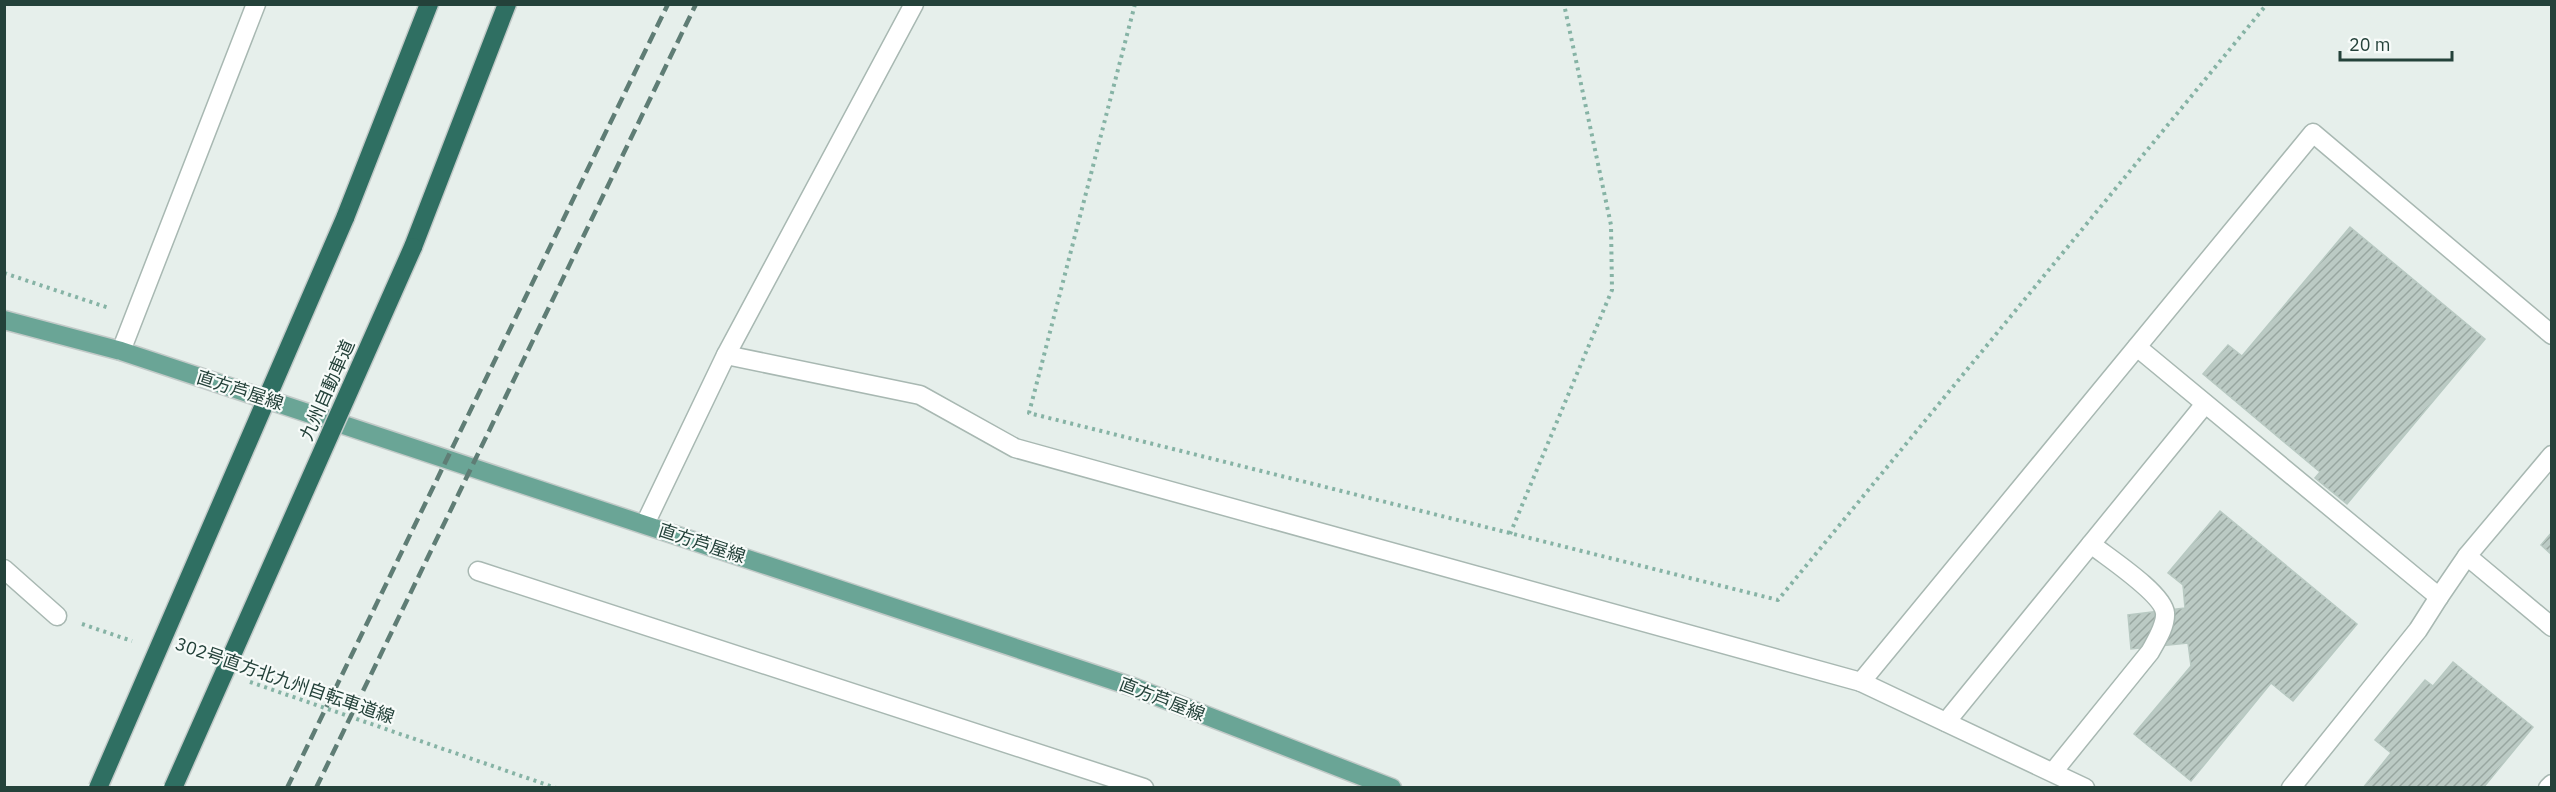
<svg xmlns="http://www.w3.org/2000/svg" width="2556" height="792" viewBox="0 0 2556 792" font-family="'IBM Plex Sans','Noto Sans JP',sans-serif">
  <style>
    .building { fill: url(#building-hatch); stroke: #b8c9c2; stroke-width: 1.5 }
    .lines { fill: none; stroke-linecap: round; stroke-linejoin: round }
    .service-casing { stroke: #a8b8b2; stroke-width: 21 }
    .minor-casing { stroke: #a8b8b2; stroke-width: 21 }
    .tertiary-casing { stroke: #a8b8b2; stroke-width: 21 }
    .primary-casing { stroke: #c2cac8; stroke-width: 21 }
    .motorway-casing { stroke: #c2cac8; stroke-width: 21 }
    .path { stroke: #86b3a5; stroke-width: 4; stroke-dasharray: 3 4.5; stroke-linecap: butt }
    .service { stroke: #fff; stroke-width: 18 }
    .minor { stroke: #fff; stroke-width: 18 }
    .tertiary { stroke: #fff; stroke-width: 18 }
    .primary { stroke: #6aa596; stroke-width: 18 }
    .motorway { stroke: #2f6f62; stroke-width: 18 }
    .rail { stroke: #5f7d75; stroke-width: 4.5; stroke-dasharray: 12 6; stroke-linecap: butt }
    .motorway-bridge-casing { stroke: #c2cac8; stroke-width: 21; stroke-linecap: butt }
    .motorway-bridge { stroke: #2f6f62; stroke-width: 18 }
    .labels { text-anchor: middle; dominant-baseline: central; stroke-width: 4.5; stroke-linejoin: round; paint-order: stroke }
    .street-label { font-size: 18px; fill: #24423a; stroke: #f7fbf9 }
  </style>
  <defs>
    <pattern id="building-hatch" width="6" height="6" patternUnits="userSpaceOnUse" patternTransform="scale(1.5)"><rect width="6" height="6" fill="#bbcac4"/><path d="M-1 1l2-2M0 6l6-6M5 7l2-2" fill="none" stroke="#98a6a0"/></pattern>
  </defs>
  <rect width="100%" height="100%" fill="#e6efeb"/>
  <g class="building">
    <polygon points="2350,227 2485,339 2347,504 2315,478 2320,472 2203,374 2228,345 2242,356"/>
    <polygon points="2220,511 2357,624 2293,701 2271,683 2191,781 2134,734 2191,666 2188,643 2131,649 2128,615 2185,608 2183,585 2168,573"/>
    <polygon points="2552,532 2552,555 2541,545"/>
    <polygon points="2453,662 2533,727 2483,788 2363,788 2391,753 2375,740 2425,680 2433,686"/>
  </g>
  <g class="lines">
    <defs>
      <g id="service">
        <polyline points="2137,347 2439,597 2467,556"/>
        <polyline points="726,355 920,395 1015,448 1861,682 2313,133 2552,335"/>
        <polyline points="2552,455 2467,556 2552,627"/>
        <polyline points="4,569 57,616"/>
        <polyline points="478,571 1144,788"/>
        <polyline points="1861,682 2085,788"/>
        <polyline points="1946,722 2205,404"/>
        <path d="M 2053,772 L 2150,652 C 2156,641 2166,626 2165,613 C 2163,593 2107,557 2091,544"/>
        <polyline points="2291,788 2418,630 2439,597"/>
        <polyline points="2548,788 2552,784"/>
      </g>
      <polyline id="minor" points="121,351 256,4"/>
      <polyline id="tertiary" points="645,524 726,355 914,4"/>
      <polyline id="primary" points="4,320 121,351 1133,687 1392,788"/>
      <g id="motorway">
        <polyline points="345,218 429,4"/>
        <polyline points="413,247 507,4"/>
      </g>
    </defs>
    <use href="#service" class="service-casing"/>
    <use href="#minor" class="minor-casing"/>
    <use href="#tertiary" class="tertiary-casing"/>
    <use href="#primary" class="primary-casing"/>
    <use href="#motorway" class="motorway-casing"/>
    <g class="path">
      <polyline points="1135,4 1029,413 1778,600 2267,4"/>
      <polyline points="4,273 109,308"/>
      <polyline points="1510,534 1612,290 1611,225 1564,4"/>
      <polyline points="82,624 132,641"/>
      <polyline points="250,682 556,788"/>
    </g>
    <use href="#service" class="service"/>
    <use href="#minor" class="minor"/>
    <use href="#tertiary" class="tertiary"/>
    <use href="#primary" class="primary"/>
    <use href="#motorway" class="motorway"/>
    <g class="rail">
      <polyline points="287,788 668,4"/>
      <polyline points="316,788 696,4"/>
    </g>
    <defs>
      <g id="motorway-bridge">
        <polyline points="98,788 345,218"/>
        <polyline points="173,788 413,247"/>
      </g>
    </defs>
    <use href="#motorway-bridge" class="motorway-bridge-casing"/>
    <use href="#motorway-bridge" class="motorway-bridge"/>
  </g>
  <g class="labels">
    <g class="street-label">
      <text transform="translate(240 390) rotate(18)">直方芦屋線</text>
      <text transform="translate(327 390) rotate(-66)">九州自動車道</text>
      <text transform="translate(702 543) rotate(18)">直方芦屋線</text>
      <text transform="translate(285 680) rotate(19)">302号直方北九州自転車道線</text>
      <text transform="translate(1162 699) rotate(21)">直方芦屋線</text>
    </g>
  </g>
  <rect width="2556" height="792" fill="none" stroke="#24423a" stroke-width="12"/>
  <path d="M2340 51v9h112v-9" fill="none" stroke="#24423a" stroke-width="3"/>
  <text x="2349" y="51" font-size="18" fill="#24423a" stroke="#f7fbf9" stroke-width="4.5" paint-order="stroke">20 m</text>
</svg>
